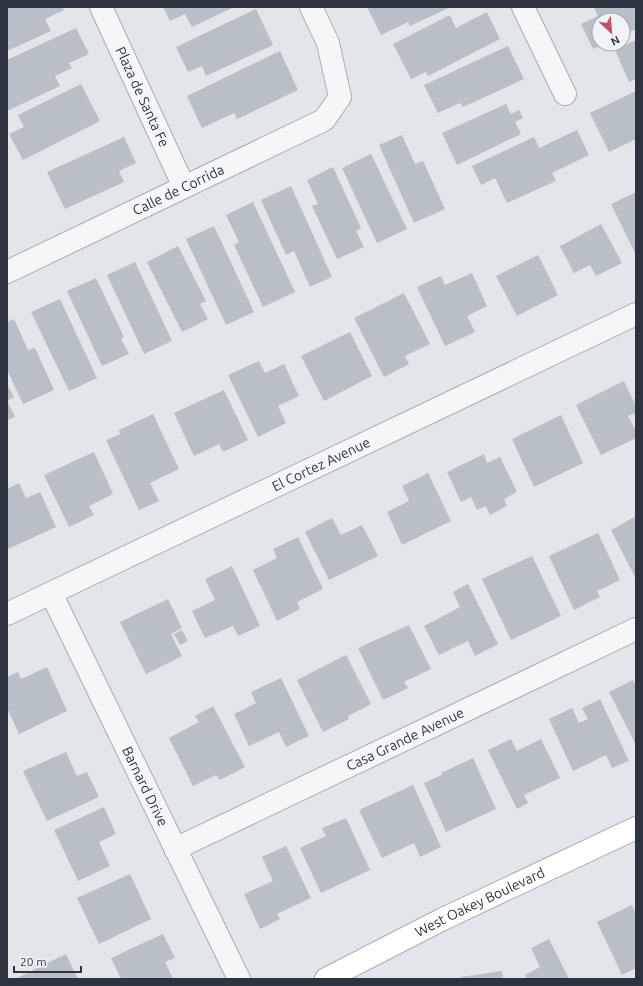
<svg xmlns="http://www.w3.org/2000/svg" width="643" height="986" viewBox="0 0 643 986" font-family="Ubuntu,sans-serif">
  <style>
    .building { fill: #b9bfc6 }
    .lines { fill: none; stroke-linecap: round; stroke-linejoin: round }
    .minor-casing { stroke: #a7acb3; stroke-width: 24 }
    .secondary-casing { stroke: #a7acb3; stroke-width: 24 }
    .minor { stroke: #f4f6f8; stroke-width: 22 }
    .secondary { stroke: #fff; stroke-width: 22 }
    .labels { text-anchor: middle; dominant-baseline: central; stroke-width: 3; stroke-linejoin: round; paint-order: stroke }
    .street-label { font-size: 14px; fill: #2b3440; stroke: #f1f4f7 }
  </style>
  <rect width="100%" height="100%" fill="#e2e5e9"/>
  <g class="building">
    <polygon points="7,7 62,7 64,10 45,19 51,31 7,51"/>
    <polygon points="163,7 234,7 192,27 185,14 170,21"/>
    <polygon points="367,7 451,7 410,26 408,22 381,35"/>
    <polygon points="594,7 636,7 636,29 623,35 623,20 599,20 599,44 604,44 593,49 581,24 598,16"/>
    <polygon points="256,9 273,45 206,76 202,66 188,72 176,47"/>
    <polygon points="487,12 500,39 428,76 426,72 411,79 393,44 450,15 456,28"/>
    <polygon points="76,28 89,54 69,63 72,68 55,76 60,86 7,111 7,60"/>
    <polygon points="636,40 636,79 629,82 615,50"/>
    <polygon points="508,46 524,79 463,107 460,103 438,113 424,85"/>
    <polygon points="280,51 298,90 237,119 234,113 202,128 187,96"/>
    <polygon points="81,84 100,121 23,160 9,134 24,127 18,115"/>
    <polygon points="636,91 636,139 609,152 590,113"/>
    <polygon points="506,104 511,114 519,110 523,118 515,122 521,134 457,165 442,133"/>
    <polygon points="577,130 589,155 552,173 556,181 507,203 495,178 481,185 472,166 534,137 539,148"/>
    <polygon points="402,135 415,164 423,161 445,209 414,223 379,145"/>
    <polygon points="124,137 136,163 119,171 124,182 65,209 47,172"/>
    <polygon points="371,154 407,229 377,243 342,168"/>
    <polygon points="333,167 361,228 356,231 364,247 337,259 312,206 318,204 307,180"/>
    <polygon points="291,186 332,277 310,287 294,251 286,255 261,200"/>
    <polygon points="636,192 636,255 611,204"/>
    <polygon points="253,202 295,292 263,307 234,245 239,242 226,215"/>
    <polygon points="601,224 622,263 596,276 590,265 574,273 560,246"/>
    <polygon points="214,226 254,312 226,325 186,239"/>
    <polygon points="178,246 206,301 200,304 208,319 182,332 147,262"/>
    <polygon points="538,255 558,295 517,316 496,276"/>
    <polygon points="135,262 172,341 144,354 107,275"/>
    <polygon points="472,273 487,306 467,316 475,332 445,346 417,287 441,276 445,285"/>
    <polygon points="96,278 124,337 121,339 129,354 102,366 67,291"/>
    <polygon points="404,293 430,344 405,356 409,364 384,377 354,318"/>
    <polygon points="60,299 97,378 69,391 31,312"/>
    <polygon points="14,319 28,350 35,348 54,390 23,404 7,370 7,322"/>
    <polygon points="350,332 372,376 324,401 301,356"/>
    <polygon points="259,361 265,373 284,364 299,396 278,406 286,423 258,437 228,375"/>
    <polygon points="624,381 636,406 636,413 628,416 636,431 636,438 601,455 576,405"/>
    <polygon points="7,384 14,397 7,401"/>
    <polygon points="224,390 248,440 223,452 219,444 194,456 174,413"/>
    <polygon points="7,401 15,417 7,420"/>
    <polygon points="153,414 179,469 150,483 159,501 139,510 106,440 120,434 119,430"/>
    <polygon points="561,415 583,463 534,487 512,439"/>
    <polygon points="94,452 113,494 89,506 94,515 69,527 44,475"/>
    <polygon points="484,454 487,463 500,457 517,492 504,499 507,506 490,515 486,506 477,510 471,497 461,502 447,472"/>
    <polygon points="428,473 451,521 402,545 387,512 409,501 402,486"/>
    <polygon points="19,483 26,498 40,492 56,527 8,549 7,489"/>
    <polygon points="636,516 636,579 611,530"/>
    <polygon points="332,518 341,535 362,525 378,556 329,580 305,532"/>
    <polygon points="598,533 620,580 597,591 600,597 574,610 549,556"/>
    <polygon points="298,537 323,589 297,602 300,609 277,621 253,570 277,558 273,549"/>
    <polygon points="532,556 561,616 511,640 482,579"/>
    <polygon points="232,566 260,626 238,636 233,626 205,638 192,611 215,600 205,579"/>
    <polygon points="468,584 498,644 475,656 468,641 439,655 424,626 460,607 453,592"/>
    <polygon points="168,599 182,628 171,634 182,656 146,674 120,622"/>
    <polygon points="409,625 431,669 404,682 408,688 383,700 358,648"/>
    <polygon points="182,630 188,641 180,645 174,634"/>
    <polygon points="346,655 371,704 348,716 349,719 323,732 297,680"/>
    <polygon points="47,667 67,711 19,734 7,708 7,677 18,672 21,679"/>
    <polygon points="281,678 309,736 286,747 279,732 249,746 234,714 256,703 251,692"/>
    <polygon points="633,680 636,687 636,745 609,692"/>
    <polygon points="600,699 629,761 612,768 606,755 573,771 549,719 572,708 579,723 588,719 582,708"/>
    <polygon points="213,706 245,767 220,780 216,775 193,786 169,738 199,722 195,716"/>
    <polygon points="511,739 517,751 541,739 560,778 524,795 528,803 517,809 488,750"/>
    <polygon points="66,752 77,776 87,772 99,797 47,821 23,771"/>
    <polygon points="473,758 496,809 446,832 424,783 442,775 441,773"/>
    <polygon points="413,785 441,847 420,857 414,843 382,858 359,810"/>
    <polygon points="104,807 116,834 99,842 110,866 78,881 54,830"/>
    <polygon points="346,818 370,870 321,893 300,848 326,836 322,828"/>
    <polygon points="286,846 311,898 277,914 280,919 260,929 244,894 273,881 262,857"/>
    <polygon points="130,874 151,919 99,944 77,898"/>
    <polygon points="632,905 636,914 636,968 622,975 597,922"/>
    <polygon points="163,934 175,958 165,962 173,979 121,979 111,958"/>
    <polygon points="549,939 569,979 527,979 525,975 540,967 531,948"/>
    <polygon points="66,954 78,979 15,979"/>
    <polygon points="502,971 503,979 461,979 461,977"/>
  </g>
  <g class="lines">
    <defs>
      <g id="minor">
        <path id="s1" d="M 101,7 L 184,187"/>
        <polyline points="523,7 565,94"/>
        <path id="s2" d="M 7,272 L 324,120 L 340,97 L 328,43 L 311,7"/>
        <path id="s3" d="M 51,593 L 239,979"/>
        <path id="s4" d="M 7,614 L 636,314"/>
        <path id="s5" d="M 175,849 L 636,629"/>
      </g>
      <g id="secondary">
        <path id="s6" d="M 326,979 L 443,919 L 636,828"/>
      </g>
    </defs>
    <use href="#minor" class="minor-casing"/>
    <use href="#secondary" class="secondary-casing"/>
    <use href="#minor" class="minor"/>
    <use href="#secondary" class="secondary"/>
  </g>
  <g class="labels">
    <g class="street-label">
      <text stroke="none"><textPath href="#s1" startOffset="99">Plaza de Santa Fe</textPath></text>
      <text stroke="none"><textPath href="#s2" startOffset="190">Calle de Corrida</textPath></text>
      <text stroke="none"><textPath href="#s4" startOffset="348">El Cortez Avenue</textPath></text>
      <text stroke="none"><textPath href="#s5" startOffset="255">Casa Grande Avenue</textPath></text>
      <text stroke="none"><textPath href="#s3" startOffset="215">Barnard Drive</textPath></text>
      <text stroke="none"><textPath href="#s6" startOffset="172">West Oakey Boulevard</textPath></text>
    </g>
  </g>
  <rect width="643" height="986" fill="none" stroke="#2b3440" stroke-width="16"/>
  <g transform="translate(611 32) rotate(154)"><circle r="19" fill="#f1f4f7" stroke="#a2a7ae"/>
  <path d="M0-3L7 15L0 10L-7 15Z" fill="#c55066"/>
  <text y="-6" font-size="11" font-weight="bold" text-anchor="middle" fill="#2b3440">N</text>
  </g>
  <path d="M14 966v6h67v-6" fill="none" stroke="#2b3440" stroke-width="2"/>
  <text x="20" y="966" font-size="12" fill="#2b3440" stroke="#f1f4f7" stroke-width="3" paint-order="stroke">20 m</text>
</svg>
